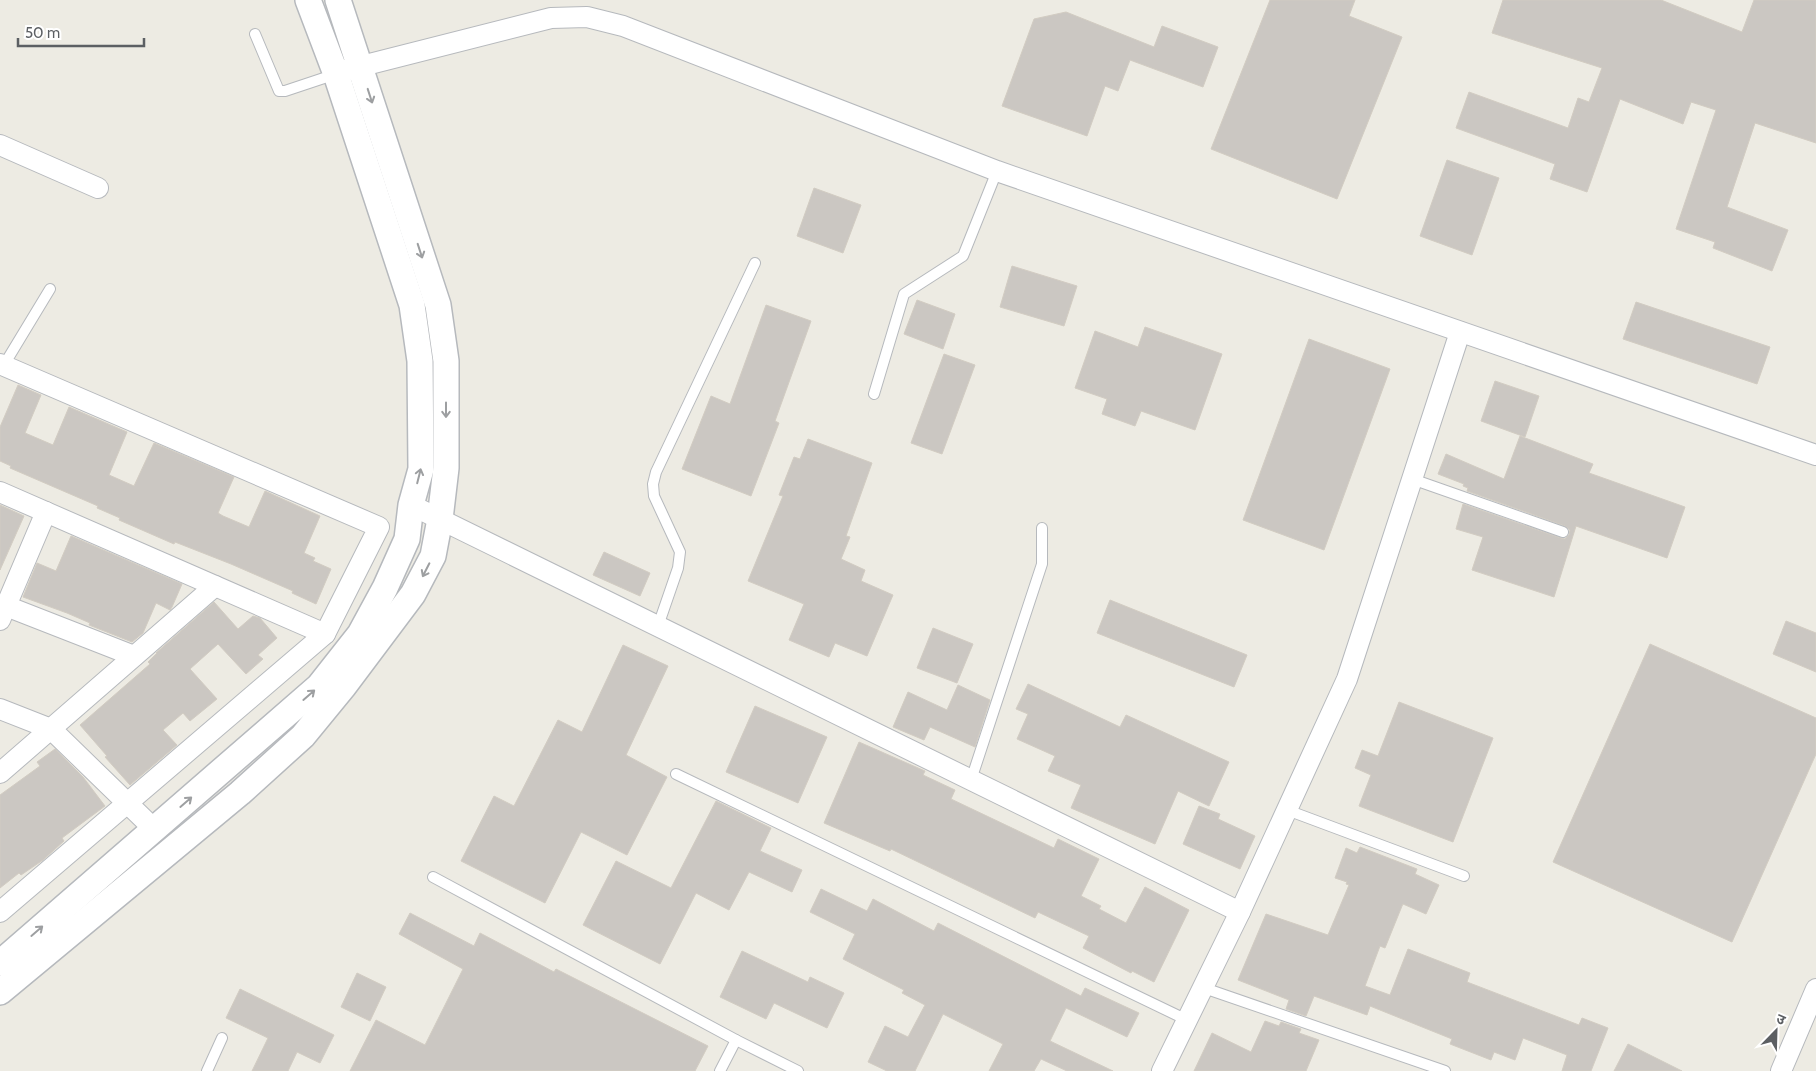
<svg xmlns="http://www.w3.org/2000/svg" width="1816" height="1071" viewBox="0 0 1816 1071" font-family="Cabin,'Noto Sans Devanagari',sans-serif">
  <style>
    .building { fill: #cbc7c2; stroke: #d2ccc2 }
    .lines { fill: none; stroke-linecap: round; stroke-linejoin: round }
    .service-casing { stroke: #b6b9bd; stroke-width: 12 }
    .minor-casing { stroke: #b6b9bd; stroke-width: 22 }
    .tertiary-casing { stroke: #b6b9bd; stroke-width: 28 }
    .service { stroke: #fff; stroke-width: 10 }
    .minor { stroke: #fff; stroke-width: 20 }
    .tertiary { stroke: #fff; stroke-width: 25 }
    .oneway { stroke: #9d9fa1 }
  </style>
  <rect width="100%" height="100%" fill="#edebe3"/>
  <g class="building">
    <polygon points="1270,0 1355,0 1349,16 1402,37 1337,199 1211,149"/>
    <polygon points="1503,0 1661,0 1742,32 1754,0 1816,0 1816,143 1755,123 1727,207 1788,230 1772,271 1713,248 1715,242 1676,229 1716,110 1691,102 1683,124 1620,99 1587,192 1550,179 1555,164 1456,128 1469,92 1568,128 1578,98 1589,102 1602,68 1492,33"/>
    <polygon points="1066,12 1154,47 1162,26 1218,47 1203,87 1130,60 1118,91 1105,86 1087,136 1002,106 1034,19"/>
    <polygon points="1447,160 1499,178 1472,255 1420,236"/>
    <polygon points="814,188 861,205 843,253 797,236"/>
    <polygon points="1012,266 1077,286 1064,326 1000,307"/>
    <polygon points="917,300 955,314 943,349 904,334"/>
    <polygon points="1636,302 1770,347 1757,384 1623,339"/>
    <polygon points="766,305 811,321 775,421 779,423 751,496 682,469 711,396 730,404"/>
    <polygon points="1145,327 1222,354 1195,430 1141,411 1135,426 1102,414 1107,399 1075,388 1095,331 1138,347"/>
    <polygon points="1309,339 1390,369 1324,550 1243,520"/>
    <polygon points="944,354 975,365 942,454 911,443"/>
    <polygon points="1495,381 1539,396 1525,437 1481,421"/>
    <polygon points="18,385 41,395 25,433 53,445 69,407 127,432 109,475 134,486 154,443 234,477 218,513 223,516 249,527 265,491 320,516 304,553 315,558 313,561 331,569 316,604 292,593 293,591 231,564 175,542 174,544 119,520 120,518 97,508 98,506 10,468 11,466 0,461 0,427"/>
    <polygon points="1520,436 1593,464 1589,473 1685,507 1667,558 1576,526 1554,597 1472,570 1483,537 1456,529 1463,504 1561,538 1565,539 1569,535 1570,530 1565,526 1467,491 1468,488 1463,486 1464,484 1438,474 1446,454 1504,479"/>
    <polygon points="808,439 872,463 846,536 850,537 841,559 865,570 861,581 893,595 867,656 835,643 829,657 789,640 804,604 748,581 783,496 779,495 794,457 800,459"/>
    <polygon points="0,505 24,516 0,570"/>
    <polygon points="71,536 182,584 172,607 170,610 156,603 143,633 132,642 89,625 90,623 67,613 23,597 37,563 56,571"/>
    <polygon points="604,552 650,573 640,596 593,575"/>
    <polygon points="1110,600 1247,655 1234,687 1097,633"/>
    <polygon points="214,602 238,629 253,616 260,618 277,638 258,655 263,659 246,674 218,644 190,669 217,699 190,721 183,713 163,730 177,745 130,785 105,757 107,756 80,725 150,664 148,662 157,653 156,653"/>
    <polygon points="1786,621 1816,633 1816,672 1773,654"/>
    <polygon points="933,628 973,644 957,683 917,668"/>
    <polygon points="1650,644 1816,718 1816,754 1732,942 1553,862"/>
    <polygon points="623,645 668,666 626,755 667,777 627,855 581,832 545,903 461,861 494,796 514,806 558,720 582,732"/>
    <polygon points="1028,684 1120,727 1126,715 1229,762 1209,806 1178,791 1155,844 1071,808 1081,785 1048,771 1055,756 1017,739 1028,714 1016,709"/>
    <polygon points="958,685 990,700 975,747 930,727 924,740 893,727 908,692 947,710"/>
    <polygon points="1399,702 1493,738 1453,842 1359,806 1371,775 1355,768 1362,750 1378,756"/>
    <polygon points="755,706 827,737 798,803 726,772"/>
    <polygon points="859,742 925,771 923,775 955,790 951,799 1054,848 1058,839 1099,859 1081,896 1101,906 1099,909 1126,923 1145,887 1189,910 1154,982 1132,971 1131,973 1083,948 1089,936 1038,912 1035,918 891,849 890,851 824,823"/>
    <polygon points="55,749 83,777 105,806 62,838 64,841 43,860 21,875 19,873 0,888 0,795 40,766 37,762"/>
    <polygon points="716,801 771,828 760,851 802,870 792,892 749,872 729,910 696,893 660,964 583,925 616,861 671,888"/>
    <polygon points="1199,806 1220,814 1218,819 1255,836 1240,869 1183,844"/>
    <polygon points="1360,847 1417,869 1415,874 1439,885 1426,914 1403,904 1402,906 1385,948 1380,946 1365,986 1390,995 1408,949 1470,973 1467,982 1579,1025 1582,1018 1608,1028 1591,1071 1562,1071 1567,1055 1523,1038 1515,1060 1494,1052 1491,1060 1450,1044 1452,1039 1370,1006 1367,1015 1314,996 1306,1016 1286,1009 1289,1000 1238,980 1266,914 1328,935 1349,885 1346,884 1347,882 1335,878 1346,848 1357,853"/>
    <polygon points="821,889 867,911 873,899 934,931 938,923 1081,996 1085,988 1139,1013 1127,1037 1066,1008 1050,1041 1113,1071 1067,1071 1041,1059 1034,1071 989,1071 1003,1044 943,1014 915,1071 887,1071 868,1062 885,1026 908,1037 925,1005 902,993 904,990 843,959 855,934 810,912"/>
    <polygon points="410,913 474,946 480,933 554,972 556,969 708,1046 695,1071 350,1071 376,1020 425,1045 463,969 399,934"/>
    <polygon points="742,951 808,982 810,977 844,993 827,1028 774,1003 766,1019 720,997"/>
    <polygon points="357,973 386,987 370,1021 341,1007"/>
    <polygon points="240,989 334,1035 320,1063 297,1052 288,1071 252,1071 268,1038 226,1018"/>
    <polygon points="1265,1021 1279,1026 1281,1022 1301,1029 1299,1033 1319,1040 1306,1071 1194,1071 1212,1033 1251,1052"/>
    <polygon points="1628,1044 1682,1071 1614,1071"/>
  </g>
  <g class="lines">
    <defs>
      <g id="service">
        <polyline points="255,34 279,91 285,91 336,74"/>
        <polyline points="4,365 50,289"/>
        <polyline points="874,394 904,294 963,256 997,171"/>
        <polyline points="1412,479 1563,532"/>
        <polyline points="658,626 678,568 680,552 654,496 653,484 656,472 755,263"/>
        <polyline points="676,774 1187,1020"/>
        <polyline points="971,780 1042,564 1042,528"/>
        <polyline points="1287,810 1464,876"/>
        <polyline points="433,877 736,1040 798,1071"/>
        <polyline points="1204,988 1445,1071"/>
        <polyline points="207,1071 222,1038"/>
        <polyline points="720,1071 736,1040"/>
      </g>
      <g id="minor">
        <polyline points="346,70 551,18 587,17 623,26 997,171 1816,455"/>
        <polyline points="0,145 98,188"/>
        <polyline points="0,364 379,527 325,634 0,912"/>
        <polyline points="0,492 325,634"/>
        <polyline points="411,505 1240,912"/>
        <polyline points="6,606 134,656"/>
        <polyline points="0,620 46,512"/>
        <polyline points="0,709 51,729 154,829"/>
        <polyline points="0,773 215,586"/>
        <polyline points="1162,1071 1240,912 1347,679 1460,332"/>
        <polyline points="1781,1071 1816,989"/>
      </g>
      <g id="tertiary">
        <polyline points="0,963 319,686 360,634 385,588 407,539 411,505 421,469 420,361 412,305 336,74 308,0"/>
        <polyline points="0,992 240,793 303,736 344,686 413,594 433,556 440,519 446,468 446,361 438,305 338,0"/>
      </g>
    </defs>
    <use href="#service" class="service-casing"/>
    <use href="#minor" class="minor-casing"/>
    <use href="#tertiary" class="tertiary-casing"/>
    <use href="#service" class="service"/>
    <use href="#minor" class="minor"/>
    <use href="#tertiary" class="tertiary"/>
  </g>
  <defs><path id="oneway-shaft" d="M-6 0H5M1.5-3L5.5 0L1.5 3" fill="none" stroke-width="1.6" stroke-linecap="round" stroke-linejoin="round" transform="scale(1.25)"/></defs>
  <g class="oneway">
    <use href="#oneway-shaft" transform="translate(370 96) rotate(72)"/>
    <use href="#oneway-shaft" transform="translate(420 251) rotate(72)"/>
    <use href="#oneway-shaft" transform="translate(446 410) rotate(90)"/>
    <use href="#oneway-shaft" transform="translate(419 476) rotate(-76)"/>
    <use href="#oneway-shaft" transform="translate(426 570) rotate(117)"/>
    <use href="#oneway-shaft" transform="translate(309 695) rotate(-41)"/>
    <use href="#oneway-shaft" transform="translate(186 802) rotate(-41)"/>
    <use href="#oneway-shaft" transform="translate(37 931) rotate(-41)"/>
  </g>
  <g transform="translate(1776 1031) rotate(23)" stroke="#ffffff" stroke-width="4" paint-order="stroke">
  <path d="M0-4L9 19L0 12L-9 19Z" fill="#5c5f63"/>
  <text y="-8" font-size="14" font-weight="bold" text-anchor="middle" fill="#5c5f63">उ</text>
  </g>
  <path d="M18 38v8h126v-8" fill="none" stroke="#5c5f63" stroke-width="2.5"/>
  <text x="25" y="38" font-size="15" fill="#5c5f63" stroke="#ffffff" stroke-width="4" paint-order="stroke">50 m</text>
</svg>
